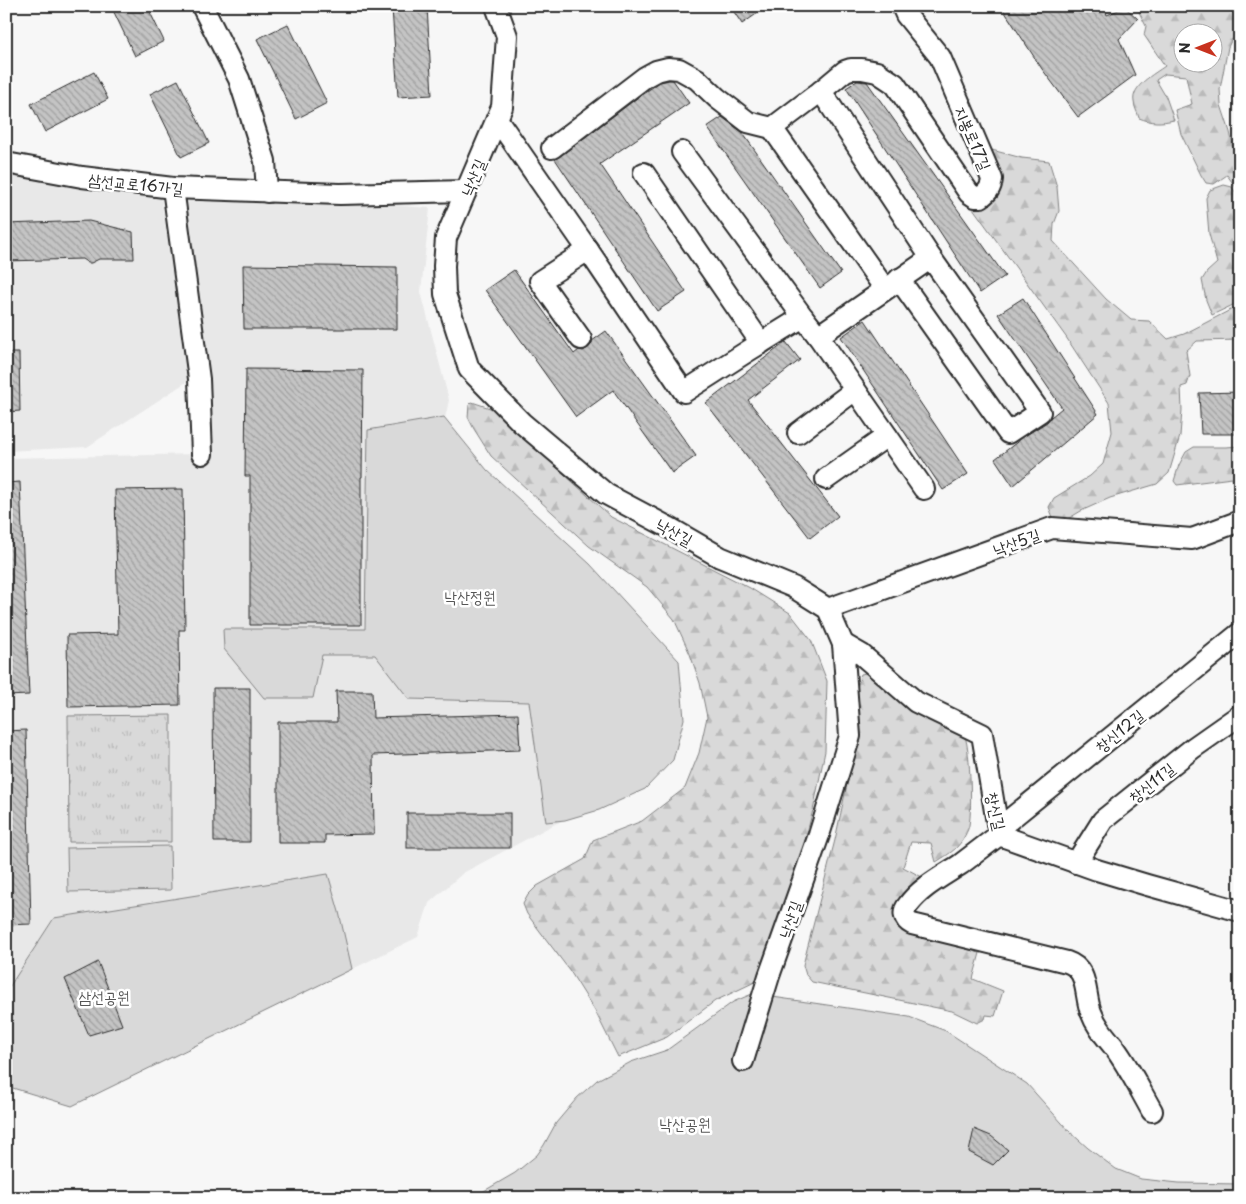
<svg xmlns="http://www.w3.org/2000/svg" width="1246" height="1204" viewBox="0 0 1246 1204" font-family="'Playpen Sans','Poor Story',sans-serif">
  <style>
    .built { fill: #e8e8e8 }
    .grass { fill: url(#grass-tufts); stroke: #828282 }
    .forest { fill: url(#forest-firs); stroke: #828282; fill-rule: evenodd }
    .park { fill: #d9d9d9; stroke: #828282 }
    .building { fill: url(#building-back-hatch); stroke: #2b2b2b }
    .lines { fill: none; stroke-linecap: round; stroke-linejoin: round }
    .minor-casing { stroke: #2b2b2b; stroke-width: 24 }
    .minor { stroke: #fff; stroke-width: 20 }
    .labels { text-anchor: middle; dominant-baseline: central; stroke-width: 5; stroke-linejoin: round; paint-order: stroke }
    .street-label { font-size: 16px; fill: #2b2b2b; stroke: #fff }
    .park-label { font-size: 16px; fill: #565656; stroke: #fff }
  </style>
  <defs>
    <pattern id="grass-tufts" width="24" height="20" patternUnits="userSpaceOnUse" patternTransform="scale(1.25)"><rect width="24" height="20" fill="#d9d9d9"/><path d="M3 7l-1-3M5 7V3M7 7l1-3M15 17l-1-3M17 17v-4M19 17l1-3" fill="none" stroke="#bababa"/></pattern>
    <pattern id="forest-firs" width="22" height="20" patternUnits="userSpaceOnUse" patternTransform="scale(1.25)"><rect width="22" height="20" fill="#d9d9d9"/><path d="M5 1l3.5 6h-7zM16 11l3.5 6h-7z" fill="#bababa"/></pattern>
    <pattern id="building-back-hatch" width="6" height="6" patternUnits="userSpaceOnUse" patternTransform="scale(1.25)"><rect width="6" height="6" fill="#c4c4c4"/><path d="M-1 5l2 2M0 0l6 6M5-1l2 2" fill="none" stroke="#9f9f9f"/></pattern>
  </defs>
  <rect width="100%" height="100%" fill="#f7f7f7"/>
  <filter id="ink" filterUnits="userSpaceOnUse"><feTurbulence type="fractalNoise" baseFrequency=".02" numOctaves="2"/><feDisplacementMap in="SourceGraphic" scale="10" xChannelSelector="R" yChannelSelector="G"/><feConvolveMatrix kernelMatrix="1 2 1 2 8 2 1 2 1" color-interpolation-filters="sRGB"/></filter>
  <g filter="url(#ink)">
    <g class="built">
      <polygon points="6,169 161,197 191,379 87,447 6,451"/>
      <polygon points="173,188 430,208 421,292 449,400 444,423 641,785 553,825 463,873 429,903 418,937 72,1106 6,1086 6,458 200,454 191,451 190,448 191,445 201,426"/>
    </g>
    <polygon class="grass" points="171,715 171,842 69,842 68,716"/>
    <g class="forest">
      <path d="M 1136,6 L 1240,6 L 1240,40 L 1232,39 L 1228,47 L 1220,89 L 1221,105 L 1230,132 L 1234,151 L 1240,159 L 1240,193 L 1227,175 L 1214,184 L 1206,183 L 1201,175 L 1181,134 L 1175,110 L 1192,104 L 1186,76 L 1165,74 L 1156,80 L 1166,97 L 1174,120 C 1160,123 1152,123 1139,118 C 1138,113 1134,107 1134,102 C 1131,86 1154,74 1165,66 L 1144,35 L 1146,26 ZM 1184,32 L 1214,32 L 1214,62 L 1184,62 Z"/>
      <polygon points="988,149 1022,158 1049,161 1057,187 1059,211 1054,224 1053,241 1106,299 1131,320 1149,321 1168,339 1184,334 1240,305 1240,340 1197,341 1186,351 1190,376 1187,385 1181,387 1182,410 1180,436 1169,473 1157,484 1110,498 1081,511 1066,520 1054,520 1049,507 1054,498 1090,476 1103,464 1112,432 1109,403 1066,337 970,204 985,203 998,195 1001,180"/>
      <polygon points="1224,185 1232,187 1240,199 1240,297 1237,303 1212,315 1206,300 1202,280 1207,272 1217,263 1209,234 1206,198 1210,190"/>
      <polygon points="472,402 493,409 611,517 750,588 790,613 811,640 827,681 825,751 814,806 800,860 777,923 759,980 715,1001 667,1037 618,1057 595,1011 570,971 527,914 523,904 528,895 537,886 585,859 593,840 642,821 685,788 699,753 707,717 700,683 690,654 674,619 647,587 589,546 491,456 474,429 468,417 469,405"/>
      <polygon points="1240,446 1240,507 1232,478 1177,485 1174,481 1179,465 1186,452 1194,447 1226,447"/>
      <path d="M 866,673 L 877,673 L 958,727 C 960,730 963,733 965,737 C 970,749 973,817 968,829 C 960,848 952,852 936,862 L 931,843 L 911,842 L 903,867 L 922,877 L 901,900 L 905,928 L 943,942 L 980,953 L 973,979 L 1003,991 L 995,1016 L 986,1015 L 985,1019 L 977,1023 L 952,1011 L 812,982 L 806,975 L 803,965 L 835,840 L 857,738 L 857,688 L 861,674 Z"/>
    </g>
    <g class="park">
      <polygon points="444,417 487,470 590,564 679,661 684,719 673,760 645,789 599,810 565,820 546,822 529,702 409,699 375,655 322,655 313,698 264,698 224,649 223,629 365,629 368,430"/>
      <polygon points="170,846 171,890 68,892 67,848"/>
      <polygon points="328,874 339,912 352,969 72,1106 6,1086 6,992 54,918"/>
      <polygon points="752,994 909,1017 946,1031 1027,1084 1070,1132 1088,1148 1116,1169 1141,1179 1179,1183 1240,1184 1240,1198 472,1198 515,1173 537,1155 544,1145 556,1123 567,1110 577,1098 597,1080 631,1062 667,1050 733,1002"/>
    </g>
    <g class="building">
      <polygon points="111,6 147,6 164,41 135,56"/>
      <polygon points="427,6 432,95 398,97 392,8"/>
      <polygon points="730,6 768,6 742,24"/>
      <polygon points="1001,6 1104,6 1107,15 1125,7 1138,19 1119,39 1135,75 1078,117 1042,69"/>
      <polygon points="288,24 327,103 296,119 257,39"/>
      <polygon points="94,72 108,99 45,132 31,104"/>
      <polygon points="178,80 209,143 181,157 150,94"/>
      <polygon points="669,80 673,80 689,103 600,164 686,292 657,311 555,159 559,157 637,98 660,82"/>
      <polygon points="857,81 867,82 1005,276 980,293 846,88"/>
      <polygon points="722,117 742,132 841,273 820,288 707,127"/>
      <polygon points="89,221 133,232 134,259 99,259 91,263 88,263 82,259 6,261 6,224"/>
      <polygon points="243,265 397,267 397,329 244,329"/>
      <polygon points="514,270 574,354 579,350 583,351 588,348 592,344 592,341 606,331 696,456 672,473 613,390 576,417 485,290"/>
      <polygon points="1023,298 1098,414 1013,486 995,459 1025,436 1047,422 1051,417 1062,408 998,314"/>
      <polygon points="865,320 968,474 943,490 841,337"/>
      <polygon points="786,342 800,360 748,400 838,516 810,538 706,403"/>
      <polygon points="6,353 19,353 20,411 6,412"/>
      <polygon points="246,369 363,370 362,477 361,477 361,625 250,625 250,476 245,476"/>
      <polygon points="1240,392 1240,434 1201,434 1199,393"/>
      <polygon points="20,482 29,695 6,696 6,483"/>
      <polygon points="183,489 185,630 179,630 180,705 68,707 67,635 118,634 115,490"/>
      <polygon points="213,688 250,688 250,842 214,842"/>
      <polygon points="336,691 372,691 373,718 518,714 520,750 373,755 374,834 325,835 325,843 278,843 278,722 337,722"/>
      <polygon points="26,730 31,924 6,925 6,731"/>
      <rect x="407" y="813" width="103" height="35"/>
      <polygon points="98,962 122,1025 89,1035 65,979"/>
      <polygon points="974,1129 991,1136 1008,1150 993,1165 969,1152"/>
    </g>
    <g class="lines">
      <defs>
        <g id="minor">
          <polyline points="202,6 239,79 265,161 267,192"/>
          <polyline points="496,6 507,36 502,107 446,238 444,266 445,294 469,369 522,423 606,494 668,527 720,557 793,587 828,609 843,644 850,736 819,835 769,976 743,1061"/>
          <polyline points="821,91 772,128 885,289"/>
          <polyline points="497,119 588,250 540,281 581,339"/>
          <polyline points="552,148 645,77 656,71 668,68 679,69 697,79 717,98 748,122 772,128"/>
          <polyline points="682,152 803,317"/>
          <polyline points="6,163 82,177 173,188 340,194 466,191"/>
          <polyline points="644,173 761,343"/>
          <polyline points="173,188 199,379 202,454"/>
          <polyline points="588,250 684,392 748,351 803,317 818,336 924,489"/>
          <polyline points="899,279 1008,433 1040,412 931,258"/>
          <path d="M 818,336 L 931,258 L 821,91 L 845,71 L 851,69 L 862,69 L 877,72 L 895,84 L 969,193 L 975,197 L 981,197 C 988,192 991,188 992,179 L 940,57 L 906,15 L 902,6"/>
          <polyline points="798,433 855,390"/>
          <polyline points="826,479 887,436"/>
          <polyline points="828,609 1052,528 1192,539 1240,521"/>
          <polyline points="843,644 862,655 916,702 982,734 999,835 1097,870 1147,885 1240,911"/>
          <polyline points="998,829 1240,633"/>
          <path d="M 999,835 C 986,845 974,854 961,864 C 943,876 921,887 908,905 C 902,912 904,920 912,924 L 1067,962 C 1089,969 1084,994 1091,1012 C 1096,1026 1105,1036 1114,1047 C 1129,1067 1140,1090 1152,1111"/>
          <polyline points="1076,863 1103,820 1193,748 1240,715"/>
        </g>
      </defs>
      <use href="#minor" class="minor-casing"/>
      <use href="#minor" class="minor"/>
    </g>
  </g>
  <g class="labels">
    <g class="street-label">
      <text transform="translate(974 138) rotate(67)">지봉로17길</text>
      <text transform="translate(472 177) rotate(-67)">낙산길</text>
      <text transform="translate(136 183) rotate(6)">삼선교로16가길</text>
      <text transform="translate(675 531) rotate(29)">낙산길</text>
      <text transform="translate(1016 541) rotate(-20)">낙산5길</text>
      <text transform="translate(1119 730) rotate(-39)">창신12길</text>
      <text transform="translate(1151 782) rotate(-39)">창신11길</text>
      <text transform="translate(997 811) rotate(77)">창신길</text>
      <text transform="translate(789 919) rotate(-71)">낙산길</text>
    </g>
    <g class="park-label">
      <text x="470" y="596">낙산정원</text>
      <text x="104" y="996">삼선공원</text>
      <text x="685" y="1123">낙산공원</text>
    </g>
  </g>
  <rect width="1246" height="1204" fill="none" stroke="#fff" stroke-width="25"/>
  <rect x="12" y="12" width="1221" height="1179" fill="none" stroke="#2b2b2b" stroke-width="2" filter="url(#ink)"/>
  <g transform="translate(1198 48) rotate(270)"><circle r="24" fill="#ffffff" stroke="#aaaaaa"/>
  <path d="M0-4L9 19L0 12L-9 19Z" fill="#c8321e"/>
  <text y="-8" font-size="14" font-weight="bold" text-anchor="middle" fill="#2b2b2b">N</text>
  </g>
</svg>
